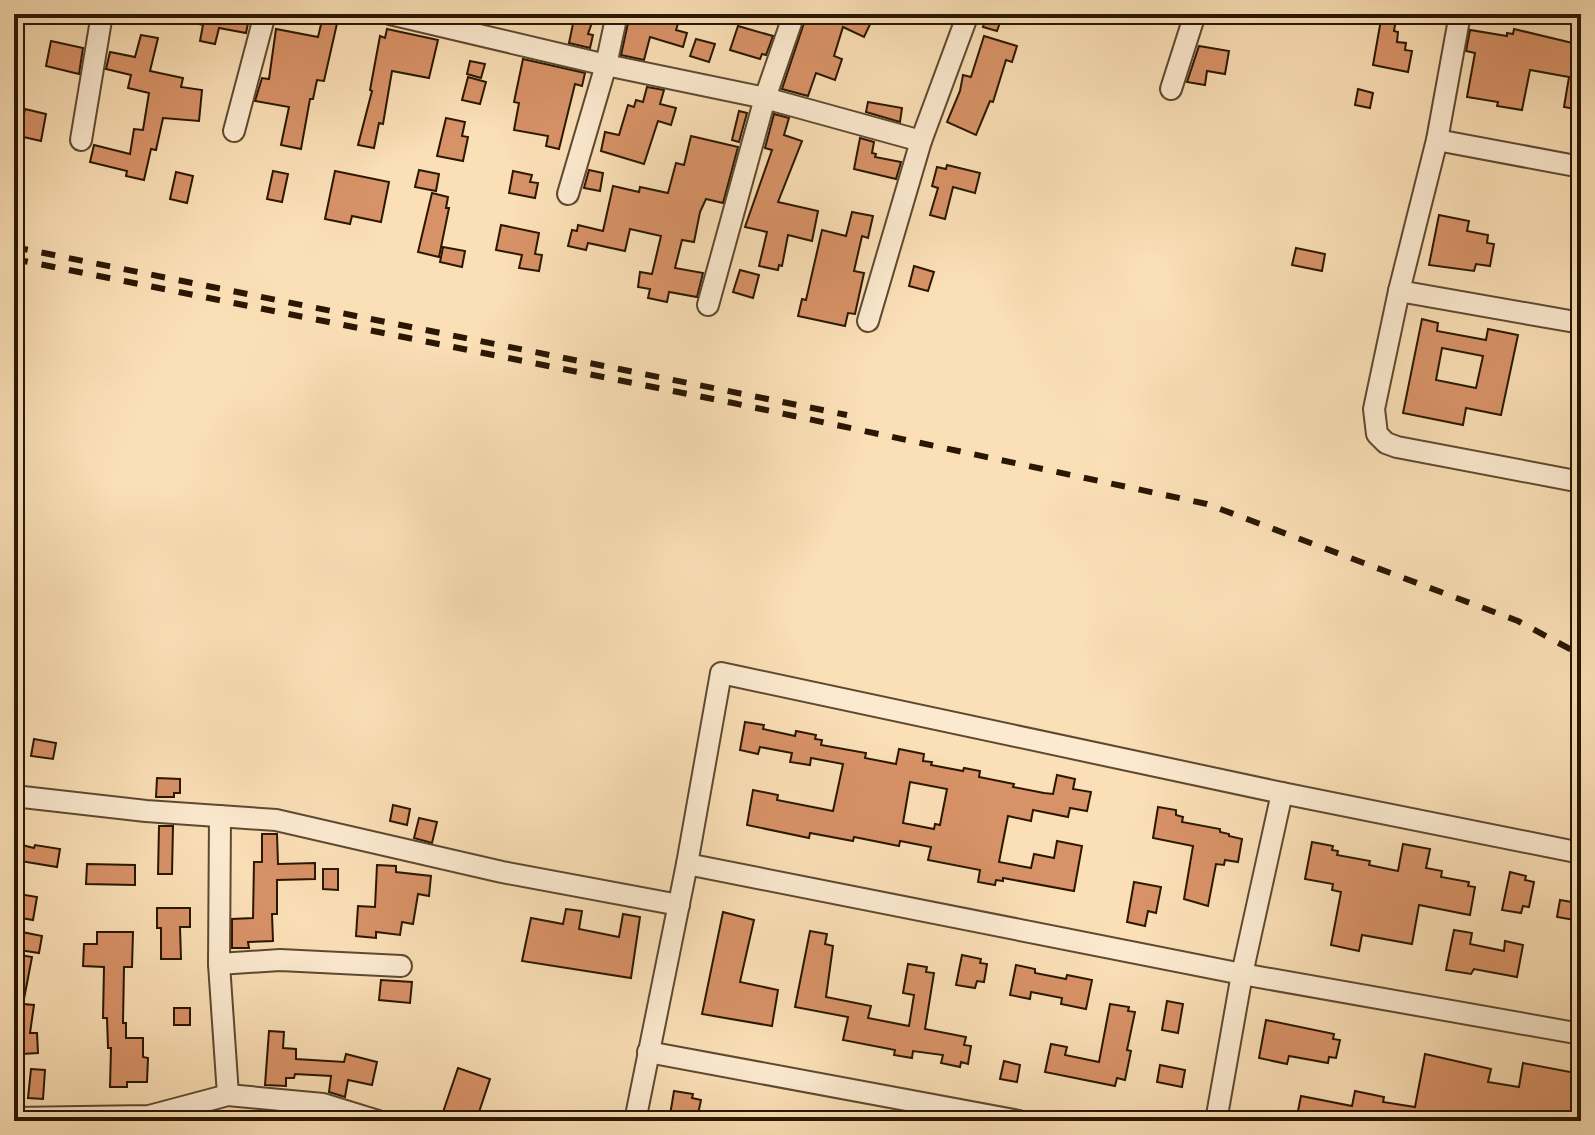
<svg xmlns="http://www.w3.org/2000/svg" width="1595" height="1135" viewBox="0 0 1595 1135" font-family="'Old Standard TT',serif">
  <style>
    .building { fill: #d89267; stroke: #2a1702; stroke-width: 2; fill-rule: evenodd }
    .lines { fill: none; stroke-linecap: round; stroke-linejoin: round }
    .street-casing { stroke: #5e492f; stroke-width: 24 }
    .street { stroke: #fcead0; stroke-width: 20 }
    .rail { stroke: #2a1702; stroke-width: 6; stroke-dasharray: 14 14; stroke-linecap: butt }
  </style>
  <rect width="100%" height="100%" fill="#fbdfb6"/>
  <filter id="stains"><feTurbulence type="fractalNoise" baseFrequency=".0025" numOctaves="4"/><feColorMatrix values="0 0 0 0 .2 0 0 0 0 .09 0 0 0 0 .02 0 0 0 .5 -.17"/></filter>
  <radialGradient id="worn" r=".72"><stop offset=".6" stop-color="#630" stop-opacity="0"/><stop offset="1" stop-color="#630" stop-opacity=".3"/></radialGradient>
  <g class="building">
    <polygon points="187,14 250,14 246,33 219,28 215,44 200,41 203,25 186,21"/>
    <polygon points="575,14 595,14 588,34 593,35 590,48 569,43"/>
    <polygon points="630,14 658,20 660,15 679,21 676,30 687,33 683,47 650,37 644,60 621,55"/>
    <polygon points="807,14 875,14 864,37 843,27 834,56 842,59 835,80 816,73 808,96 782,89"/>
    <polygon points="987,14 1002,17 997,31 983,27"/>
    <polygon points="1382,14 1397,14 1394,31 1398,32 1397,42 1406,43 1405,50 1412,51 1408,72 1373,65"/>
    <polygon points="323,16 338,19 324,81 317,80 313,99 310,99 301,149 281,145 289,107 255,101 262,78 269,79 276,29 318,37"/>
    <polygon points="738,26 773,36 766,55 762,54 760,59 730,50"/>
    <polygon points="387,29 438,40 429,78 392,71 383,124 379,123 374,148 358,145 372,91 370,90 380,36 385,38"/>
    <polygon points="1514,29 1581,45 1581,110 1564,107 1569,77 1530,70 1522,110 1497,106 1498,102 1467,97 1475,53 1466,51 1470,30 1507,36 1507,33 1513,34"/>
    <polygon points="141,35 158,38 150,71 183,78 181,87 202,90 199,121 163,118 156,150 151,149 144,180 126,176 127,171 90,162 94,145 130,154 134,129 143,130 149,93 128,88 131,75 106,69 110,52 135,57"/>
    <polygon points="984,36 1017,46 1012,62 1006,60 993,102 990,101 976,135 947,122 960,91 963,75 971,77"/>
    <polygon points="696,39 715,44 709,62 690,56"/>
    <polygon points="51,41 83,48 79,74 46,66"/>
    <polygon points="1199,46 1229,51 1225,74 1207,71 1205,85 1187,82"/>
    <polygon points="523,59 585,73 582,86 575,84 559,149 546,146 548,136 514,130 519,103 514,102"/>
    <polygon points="470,61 485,64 481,78 467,74"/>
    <polygon points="468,77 486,82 480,104 462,100"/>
    <polygon points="647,87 664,90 660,104 676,108 671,125 658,121 644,164 601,151 605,132 619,135 628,105 634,107 636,100 643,102"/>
    <polygon points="1358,89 1373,93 1370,108 1355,105"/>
    <polygon points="868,102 902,108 900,122 866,112"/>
    <polygon points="25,109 46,114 41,141 19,136"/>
    <polygon points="739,111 747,113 739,142 732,140"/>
    <polygon points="774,114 789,118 784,135 802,141 778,202 818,211 812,241 788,235 782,266 779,265 778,270 759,266 767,232 745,227 772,150 765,148"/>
    <polygon points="446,118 465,122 462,136 468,137 463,161 437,156"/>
    <polygon points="691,136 738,147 723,203 706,199 700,212 694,242 682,240 675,268 703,273 697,297 669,292 667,302 648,298 650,289 638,287 640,272 652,274 661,236 630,229 625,251 588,243 586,250 568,246 572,230 577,231 578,225 603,231 613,186 639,192 640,187 668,193 676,163 684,165"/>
    <polygon points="860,138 874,142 872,153 876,154 875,157 901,162 896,179 854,169"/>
    <polygon points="947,165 980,173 975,193 953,187 945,219 930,215 938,188 932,186 937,167 946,169"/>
    <polygon points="419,170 439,174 436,191 415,187"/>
    <polygon points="589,170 603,173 600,191 584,188"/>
    <polygon points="273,171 288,174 282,202 267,199"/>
    <polygon points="335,171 389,182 381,222 352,216 350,224 325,219"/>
    <polygon points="513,171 532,175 530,182 538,183 535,198 509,193"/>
    <polygon points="176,172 193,176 187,203 170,199"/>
    <polygon points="432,193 448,197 446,208 449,208 439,257 418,252"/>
    <polygon points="852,212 873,216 868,238 862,236 854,271 864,273 855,314 848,313 845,326 798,316 802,299 806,300 822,230 846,236"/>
    <polygon points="1439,215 1469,221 1467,231 1488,235 1487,243 1494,244 1490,266 1476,264 1474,271 1429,265"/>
    <polygon points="501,225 539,233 535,254 542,255 539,271 519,268 522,255 496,250"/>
    <polygon points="443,247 465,251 462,267 440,262"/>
    <polygon points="1296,248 1325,254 1322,271 1292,265"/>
    <polygon points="914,266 934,272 928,291 909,286"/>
    <polygon points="740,270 759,275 753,298 733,292"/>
    <path d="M 1422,319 L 1438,323 L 1437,331 L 1486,340 L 1488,329 L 1518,335 L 1501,415 L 1466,408 L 1463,425 L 1403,413 ZM 1442,348 L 1483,356 L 1476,388 L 1436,380 Z"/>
    <path d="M 745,722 L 764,725 L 763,729 L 795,736 L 796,731 L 816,735 L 815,739 L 822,740 L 821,745 L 866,753 L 865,758 L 896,764 L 899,749 L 924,754 L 923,761 L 932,762 L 931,765 L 963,771 L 964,768 L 980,771 L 979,777 L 1014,784 L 1013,787 L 1044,793 L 1053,794 L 1057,775 L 1075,779 L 1073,789 L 1091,792 L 1087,811 L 1070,808 L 1068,817 L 1033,810 L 1031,821 L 1008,816 L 999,862 L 1031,868 L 1034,854 L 1054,858 L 1057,841 L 1082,846 L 1074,891 L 1003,878 L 1003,881 L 996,880 L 995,885 L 978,882 L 980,870 L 928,860 L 931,847 L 900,841 L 899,846 L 854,837 L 853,841 L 810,833 L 809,838 L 747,825 L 753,790 L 778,795 L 777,800 L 833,811 L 843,764 L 811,758 L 810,765 L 790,762 L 792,753 L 760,747 L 758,754 L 740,750 ZM 910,782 L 947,789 L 940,825 L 935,824 L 934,829 L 903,823 Z"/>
    <polygon points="34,739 56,743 53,759 31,756"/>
    <polygon points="157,778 180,779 180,793 174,793 174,797 156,797"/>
    <polygon points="393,805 410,809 407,825 390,821"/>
    <polygon points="1158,807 1176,810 1176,815 1183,817 1182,822 1220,829 1220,832 1229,834 1229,836 1242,839 1238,862 1225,860 1224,865 1216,864 1208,906 1184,899 1193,846 1153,838"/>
    <polygon points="419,818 437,822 432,843 414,838"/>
    <polygon points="159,826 173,826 172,874 158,874"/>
    <polygon points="262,834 277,834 278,864 315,863 315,879 277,880 277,914 272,914 273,941 248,942 249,948 232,948 232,919 253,918 254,862 262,862"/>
    <polygon points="1312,842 1333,846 1332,850 1338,851 1337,855 1370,861 1369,865 1398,871 1403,844 1430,849 1426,868 1442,871 1441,877 1469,882 1468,886 1475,887 1470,915 1419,905 1412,944 1362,935 1359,951 1331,945 1341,892 1332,890 1333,884 1305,879"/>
    <polygon points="14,843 34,848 35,845 60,849 57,867 14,860"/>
    <polygon points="87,864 135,865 135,885 86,884"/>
    <polygon points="377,865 396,866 396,872 431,876 429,896 418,894 413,924 402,922 400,935 376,932 376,938 356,936 358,906 375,907"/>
    <polygon points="323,869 338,869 338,890 323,889"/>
    <polygon points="1510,872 1526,876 1525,880 1534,882 1529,907 1523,906 1521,913 1502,910"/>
    <polygon points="1134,882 1161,887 1156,913 1148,911 1145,926 1127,922"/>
    <polygon points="19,894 37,897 33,920 15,917"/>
    <polygon points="1560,900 1578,903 1575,920 1557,917"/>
    <polygon points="157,908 190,908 190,927 180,927 181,959 161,959 161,928 157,928"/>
    <polygon points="566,909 582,911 579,929 619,937 623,914 640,917 631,978 522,961 531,918 563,924"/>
    <polygon points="723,912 754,920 740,982 778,990 772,1026 702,1014"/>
    <polygon points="1454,930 1472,933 1470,944 1504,951 1505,941 1523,945 1517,977 1474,969 1471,974 1446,970"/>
    <polygon points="810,931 827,934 825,944 833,946 826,997 871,1006 868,1018 909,1026 914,995 903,993 908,964 927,967 926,972 934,973 925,1029 966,1037 964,1045 971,1046 968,1064 961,1062 960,1067 941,1063 943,1055 913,1051 912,1058 894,1055 895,1050 843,1040 848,1017 795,1007"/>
    <polygon points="22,932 42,936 39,953 19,950"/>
    <polygon points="97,932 133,932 132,967 124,967 123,1023 126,1023 126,1038 143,1038 143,1057 148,1058 147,1082 127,1082 127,1087 110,1087 111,1048 108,1048 107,1018 103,1018 104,967 83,966 84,944 97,944"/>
    <polygon points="14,954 32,957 23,1004 34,1005 30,1033 37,1033 38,1053 22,1054 21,1033 24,1033 14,1032"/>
    <polygon points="962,955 981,959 980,963 987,964 984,982 977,981 975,988 956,985"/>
    <polygon points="1016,965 1035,969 1035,973 1066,979 1067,975 1092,980 1086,1009 1061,1004 1062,998 1031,992 1030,999 1010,995"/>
    <polygon points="381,980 412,982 410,1003 379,1000"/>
    <polygon points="1167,1001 1183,1004 1178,1033 1162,1030"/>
    <polygon points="1110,1004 1129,1007 1128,1011 1135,1012 1127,1050 1131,1051 1125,1080 1117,1078 1115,1086 1045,1072 1051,1044 1067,1047 1065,1055 1099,1062"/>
    <rect x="174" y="1008" width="16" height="17"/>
    <polygon points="1266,1020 1334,1034 1333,1039 1340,1040 1336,1058 1329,1057 1328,1063 1289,1056 1287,1064 1259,1058"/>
    <polygon points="269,1031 284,1032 283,1048 296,1049 296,1059 344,1062 346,1054 377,1062 372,1085 348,1080 345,1097 329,1092 331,1076 295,1074 294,1078 286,1078 286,1086 265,1085"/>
    <polygon points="1425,1054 1491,1069 1488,1082 1519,1087 1523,1063 1581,1074 1581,1118 1568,1116 1568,1121 1296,1121 1301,1096 1352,1106 1355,1091 1384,1097 1383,1102 1415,1107"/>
    <polygon points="1004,1061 1020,1065 1017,1082 1000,1079"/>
    <polygon points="1160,1065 1185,1070 1182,1087 1157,1082"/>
    <polygon points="458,1068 490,1079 476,1121 460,1121 442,1115"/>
    <polygon points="31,1069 45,1070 43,1099 28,1098"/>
    <polygon points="674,1091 693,1094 692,1098 701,1100 697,1119 686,1117 685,1121 669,1121"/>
  </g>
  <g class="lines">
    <defs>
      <g id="street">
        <polyline points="390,14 606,65 765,98 921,141"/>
        <polyline points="1460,14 1437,140 1399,291 1374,409 1377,434 1386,443 1397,447 1581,482"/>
        <polyline points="1171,89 1195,14"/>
        <polyline points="234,131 265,14"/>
        <polyline points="81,140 102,14"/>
        <polyline points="1437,140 1581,167"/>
        <polyline points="568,194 606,65 617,14"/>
        <polyline points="1399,291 1581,323"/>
        <polyline points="708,305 765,98 794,14"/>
        <polyline points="868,321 921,141 968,14"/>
        <polyline points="14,796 146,811 276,820 502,872 679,905"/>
        <polyline points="220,816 219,964 228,1095"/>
        <polyline points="687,864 1242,974 1581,1034"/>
        <polyline points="219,964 280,960 401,966"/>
        <polyline points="648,1052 1019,1121"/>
        <polyline points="14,1118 149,1116 228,1095 323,1104 378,1121"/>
        <polyline points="635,1121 687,864 721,673 1282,793 1581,853"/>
        <polyline points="1216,1121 1242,974 1282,793"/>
      </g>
    </defs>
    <use href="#street" class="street-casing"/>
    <use href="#street" class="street"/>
    <g class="rail">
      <polyline points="14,247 847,415"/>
      <polyline points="14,259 733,403 1207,504 1518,621 1581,655"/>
    </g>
  </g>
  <rect width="1595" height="1135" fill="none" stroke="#fbdfb6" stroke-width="48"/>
  <rect x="16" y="16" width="1563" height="1103" fill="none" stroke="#2a1702" stroke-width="4"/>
  <rect x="24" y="24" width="1547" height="1087" fill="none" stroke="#2a1702" stroke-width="2"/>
  <rect width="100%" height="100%" filter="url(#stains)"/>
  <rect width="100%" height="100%" fill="url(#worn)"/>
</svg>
